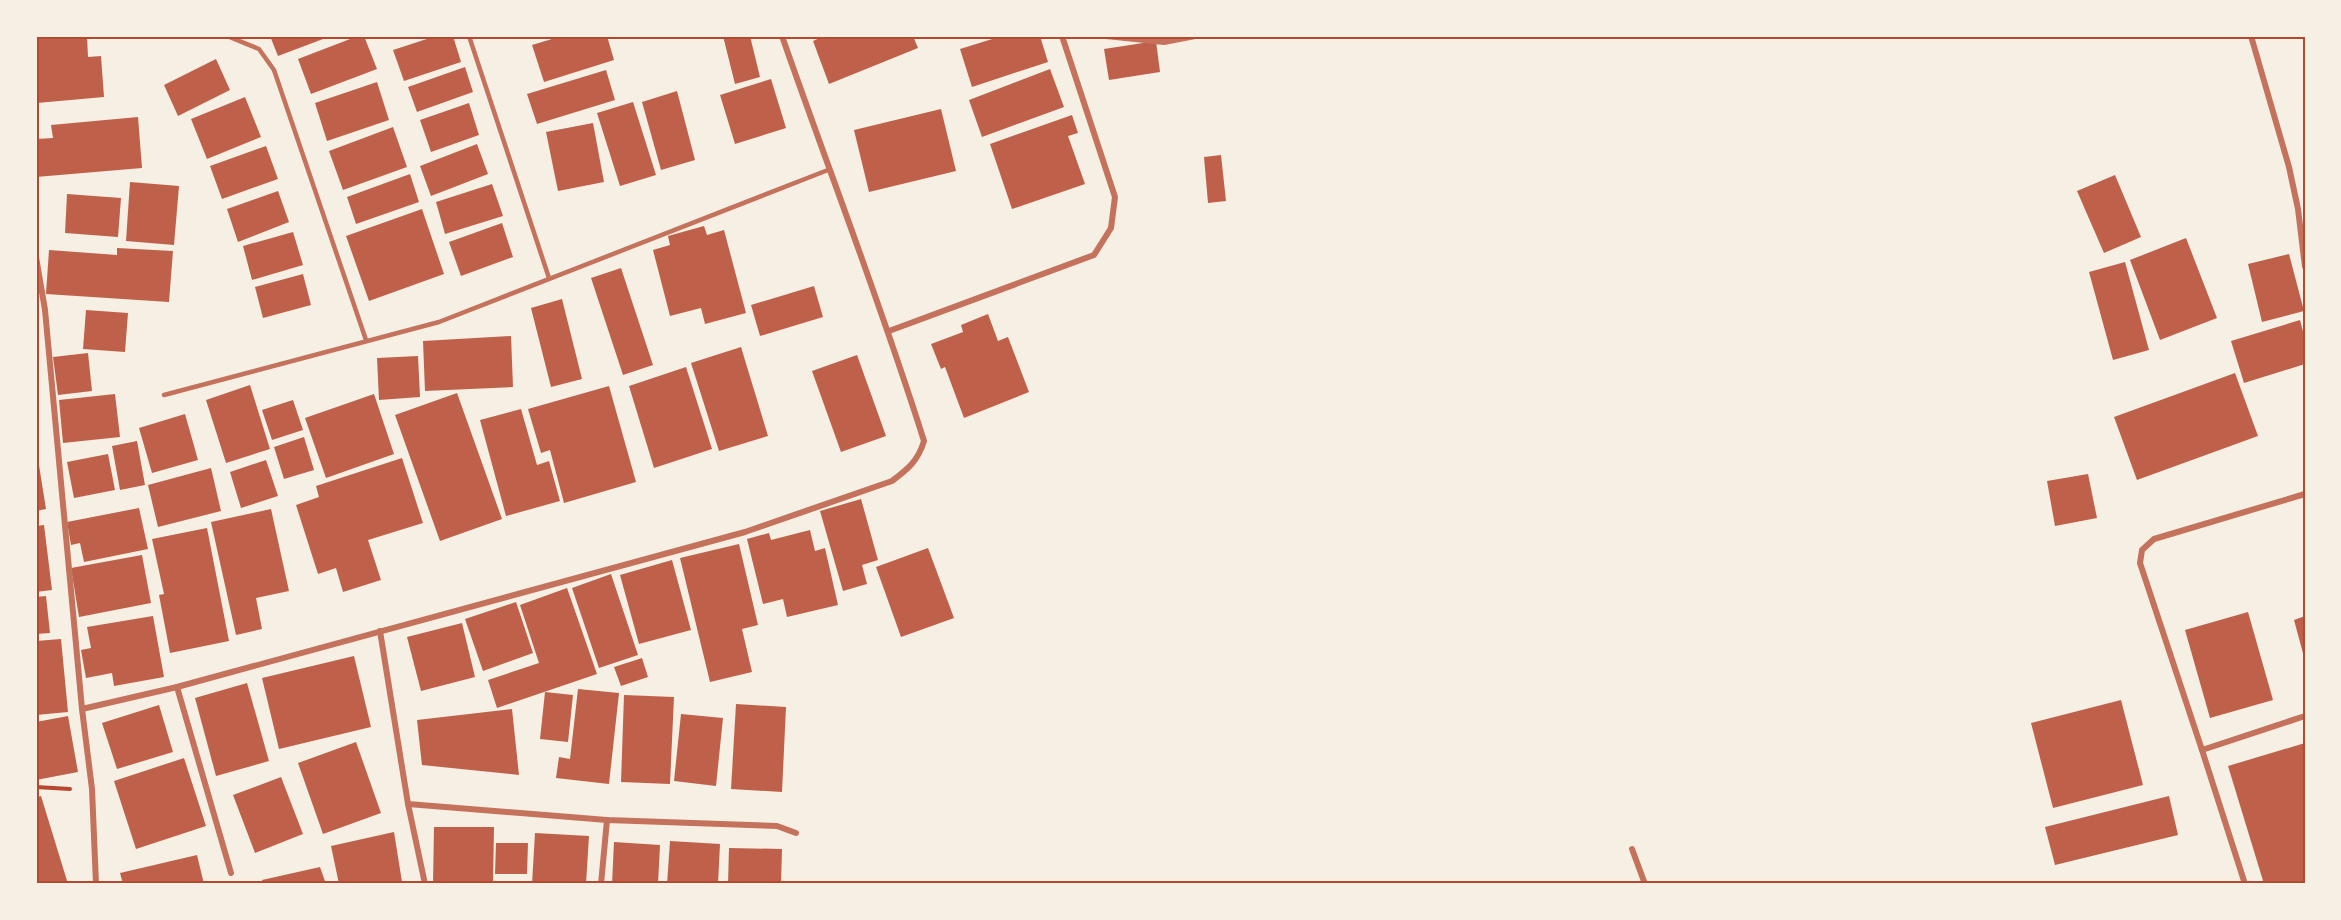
<svg xmlns="http://www.w3.org/2000/svg" width="2341" height="920" viewBox="0 0 2341 920" font-family="'Noto Sans',sans-serif">
  <style>
    .building { fill: #bf614a }
    .lines { fill: none; stroke-linecap: round; stroke-linejoin: round }
    .path { stroke: #b5482f; stroke-width: 4 }
    .service { stroke: #c5725c; stroke-width: 4.5 }
    .minor { stroke: #c5725c; stroke-width: 6 }
    .neatline { fill: none; stroke: #b5482f; stroke-width: 2 }
  </style>
  <rect width="100%" height="100%" fill="#f6efe4"/>
  <g class="building">
    <polygon points="71,36 87,36 88,57 101,56 104,97 37,103 36,39"/>
    <polygon points="270,36 331,36 278,56"/>
    <polygon points="358,36 364,36 377,69 311,94 298,59"/>
    <polygon points="436,36 453,36 461,62 404,81 393,50"/>
    <polygon points="562,36 607,36 614,60 544,82 532,45"/>
    <polygon points="723,36 750,36 760,77 735,84"/>
    <polygon points="824,36 913,36 918,48 829,84 813,41"/>
    <polygon points="1002,36 1040,36 1048,62 972,87 960,49"/>
    <polygon points="1156,41 1160,72 1109,80 1104,49"/>
    <polygon points="216,59 230,90 178,116 164,85"/>
    <polygon points="465,67 473,92 417,112 408,87"/>
    <polygon points="1050,69 1064,107 982,137 969,100"/>
    <polygon points="606,70 615,100 537,124 527,94"/>
    <polygon points="771,79 786,128 735,144 720,95"/>
    <polygon points="377,82 389,120 327,141 315,103"/>
    <polygon points="677,91 695,160 661,170 642,102"/>
    <polygon points="245,97 261,137 207,159 191,119"/>
    <polygon points="633,102 656,175 620,186 597,113"/>
    <polygon points="469,103 479,135 431,152 420,120"/>
    <polygon points="941,109 956,171 869,192 854,130"/>
    <polygon points="1072,115 1078,133 1068,136 1085,184 1012,209 990,144"/>
    <polygon points="138,117 142,168 36,177 36,139 53,138 51,125"/>
    <polygon points="593,123 604,182 558,191 546,132"/>
    <polygon points="393,127 407,167 343,190 329,151"/>
    <polygon points="477,144 488,174 431,196 420,166"/>
    <polygon points="266,146 278,179 222,199 210,166"/>
    <polygon points="1221,155 1226,201 1208,203 1204,157"/>
    <polygon points="410,174 419,202 356,224 347,197"/>
    <polygon points="2115,175 2141,237 2104,253 2077,191"/>
    <polygon points="130,182 179,186 174,245 126,241"/>
    <polygon points="492,184 503,216 445,234 436,202"/>
    <polygon points="278,191 289,222 238,242 227,209"/>
    <polygon points="67,194 121,198 118,237 65,233"/>
    <polygon points="422,209 444,274 369,301 346,236"/>
    <polygon points="502,223 513,257 461,276 449,242"/>
    <polygon points="704,226 707,235 724,230 746,313 705,324 701,308 670,316 653,250 670,245 668,236"/>
    <polygon points="293,232 303,265 252,280 243,246"/>
    <polygon points="2186,238 2217,318 2160,340 2130,260"/>
    <polygon points="117,248 173,251 169,302 46,294 49,250 117,255"/>
    <polygon points="2289,254 2304,311 2262,322 2248,264"/>
    <polygon points="2125,262 2149,350 2113,360 2089,272"/>
    <polygon points="621,268 653,365 623,375 591,278"/>
    <polygon points="303,274 311,305 263,318 255,287"/>
    <polygon points="814,286 823,317 760,336 751,305"/>
    <polygon points="562,299 582,379 551,387 531,308"/>
    <polygon points="86,310 128,313 125,352 83,349"/>
    <polygon points="988,314 998,341 1008,337 1029,392 964,418 945,367 941,369 931,344 963,332 961,325"/>
    <polygon points="2300,320 2305,339 2305,364 2244,383 2231,341"/>
    <polygon points="511,336 513,387 425,391 423,341"/>
    <polygon points="741,347 768,436 719,451 691,363"/>
    <polygon points="88,353 92,391 58,395 53,357"/>
    <polygon points="857,355 886,436 841,452 812,371"/>
    <polygon points="418,356 420,397 379,400 377,358"/>
    <polygon points="686,367 712,449 654,468 629,386"/>
    <polygon points="2235,373 2258,436 2137,480 2114,417"/>
    <polygon points="250,385 270,449 226,463 206,400"/>
    <polygon points="609,386 636,482 564,503 550,450 541,453 528,409"/>
    <polygon points="457,393 502,519 440,541 395,415"/>
    <polygon points="115,394 120,437 63,443 59,400"/>
    <polygon points="374,394 394,454 326,478 305,418"/>
    <polygon points="293,400 303,430 272,440 262,410"/>
    <polygon points="521,409 537,465 549,461 560,501 506,516 480,420"/>
    <polygon points="185,414 198,460 152,473 139,428"/>
    <polygon points="304,437 314,470 284,479 274,447"/>
    <polygon points="137,441 145,485 120,490 112,446"/>
    <polygon points="108,454 115,490 74,498 67,462"/>
    <polygon points="402,458 423,523 368,540 381,580 343,592 336,568 318,574 296,505 319,497 316,486"/>
    <polygon points="38,459 46,509 36,511 36,460"/>
    <polygon points="266,460 278,496 241,508 230,472"/>
    <polygon points="211,468 221,511 158,527 148,485"/>
    <polygon points="2088,474 2097,518 2055,526 2047,481"/>
    <polygon points="861,499 878,560 862,565 867,584 843,591 820,511"/>
    <polygon points="139,508 148,549 84,562 80,543 71,545 67,522"/>
    <polygon points="271,509 289,591 256,598 262,629 236,635 211,522"/>
    <polygon points="44,525 52,590 36,592 36,526"/>
    <polygon points="207,528 229,641 170,653 159,595 164,594 152,539"/>
    <polygon points="810,530 815,551 825,548 838,605 787,617 783,599 763,604 747,539 769,533 771,540"/>
    <polygon points="739,544 758,625 742,629 752,672 710,682 680,558"/>
    <polygon points="928,548 954,618 901,637 876,567"/>
    <polygon points="142,555 151,603 79,617 71,568"/>
    <polygon points="672,560 691,630 639,644 620,575"/>
    <polygon points="611,574 638,655 599,668 572,588"/>
    <polygon points="567,588 597,674 497,708 488,680 539,663 520,605"/>
    <polygon points="46,596 50,633 36,634 36,597"/>
    <polygon points="516,602 533,653 483,671 465,619"/>
    <polygon points="2248,612 2273,700 2210,718 2185,630"/>
    <polygon points="153,616 164,677 114,686 112,673 86,678 81,650 91,648 87,627"/>
    <polygon points="2305,616 2305,657 2304,657 2294,620"/>
    <polygon points="462,623 475,677 421,691 407,637"/>
    <polygon points="61,639 68,712 36,715 36,641"/>
    <polygon points="354,656 371,727 279,749 262,678"/>
    <polygon points="642,658 648,677 621,686 614,667"/>
    <polygon points="247,683 269,761 216,776 195,698"/>
    <polygon points="578,689 619,693 609,784 556,778 559,757 570,759"/>
    <polygon points="545,692 573,695 568,742 540,739"/>
    <polygon points="624,695 674,697 670,784 621,782"/>
    <polygon points="2121,700 2143,785 2053,808 2031,723"/>
    <polygon points="736,704 786,707 782,792 731,789"/>
    <polygon points="159,705 173,752 117,769 102,723"/>
    <polygon points="512,709 519,775 422,765 417,720"/>
    <polygon points="681,714 723,718 716,786 674,781"/>
    <polygon points="68,716 78,772 36,780 36,722"/>
    <polygon points="356,742 381,813 323,834 298,763"/>
    <polygon points="2305,743 2305,884 2264,884 2228,766"/>
    <polygon points="184,758 206,826 136,849 114,781"/>
    <polygon points="281,777 303,834 255,853 233,795"/>
    <polygon points="41,796 68,884 36,884 36,797"/>
    <polygon points="2169,796 2178,835 2055,865 2045,827"/>
    <polygon points="434,827 494,827 493,884 433,884"/>
    <polygon points="394,832 402,882 339,884 331,846"/>
    <polygon points="535,833 589,836 586,884 532,884"/>
    <polygon points="670,841 720,844 718,884 667,884"/>
    <polygon points="614,842 660,845 658,884 612,884"/>
    <polygon points="496,843 528,843 527,874 495,874"/>
    <polygon points="729,848 782,849 781,884 728,884"/>
    <polygon points="197,855 204,884 123,884 120,873"/>
    <polygon points="320,867 326,884 263,884 262,880"/>
  </g>
  <g class="lines">
    <polyline class="path" points="36,787 70,789"/>
    <g class="service">
      <polyline points="227,36 259,49 274,70 366,340"/>
      <polyline points="469,36 549,278"/>
      <polyline points="164,395 439,322 828,170"/>
    </g>
    <g class="minor">
      <polyline points="1106,36 1164,42 1195,36"/>
      <polyline points="2251,36 2289,167 2298,209 2305,267"/>
      <polyline points="36,257 45,310 82,709 92,789 96,884"/>
      <polyline points="889,331 1094,255 1111,228 1115,197 1062,36"/>
      <polyline points="380,631 408,804 425,884"/>
      <polyline points="177,687 231,873"/>
      <path d="M 82,709 L 177,687 L 745,532 L 892,481 C 908,469 918,461 924,441 C 881,304 829,171 782,36"/>
      <polyline points="2202,750 2140,563 2142,550 2154,539 2305,494"/>
      <polyline points="408,804 607,820 777,826 796,833"/>
      <polyline points="1632,849 1645,884"/>
      <polyline points="601,884 607,820"/>
      <polyline points="2245,884 2202,750 2305,716"/>
    </g>
  </g>
  <rect width="2341" height="920" fill="none" stroke="#f6efe4" stroke-width="75"/>
  <rect x="38" y="38" width="2266" height="844" class="neatline"/>
</svg>
